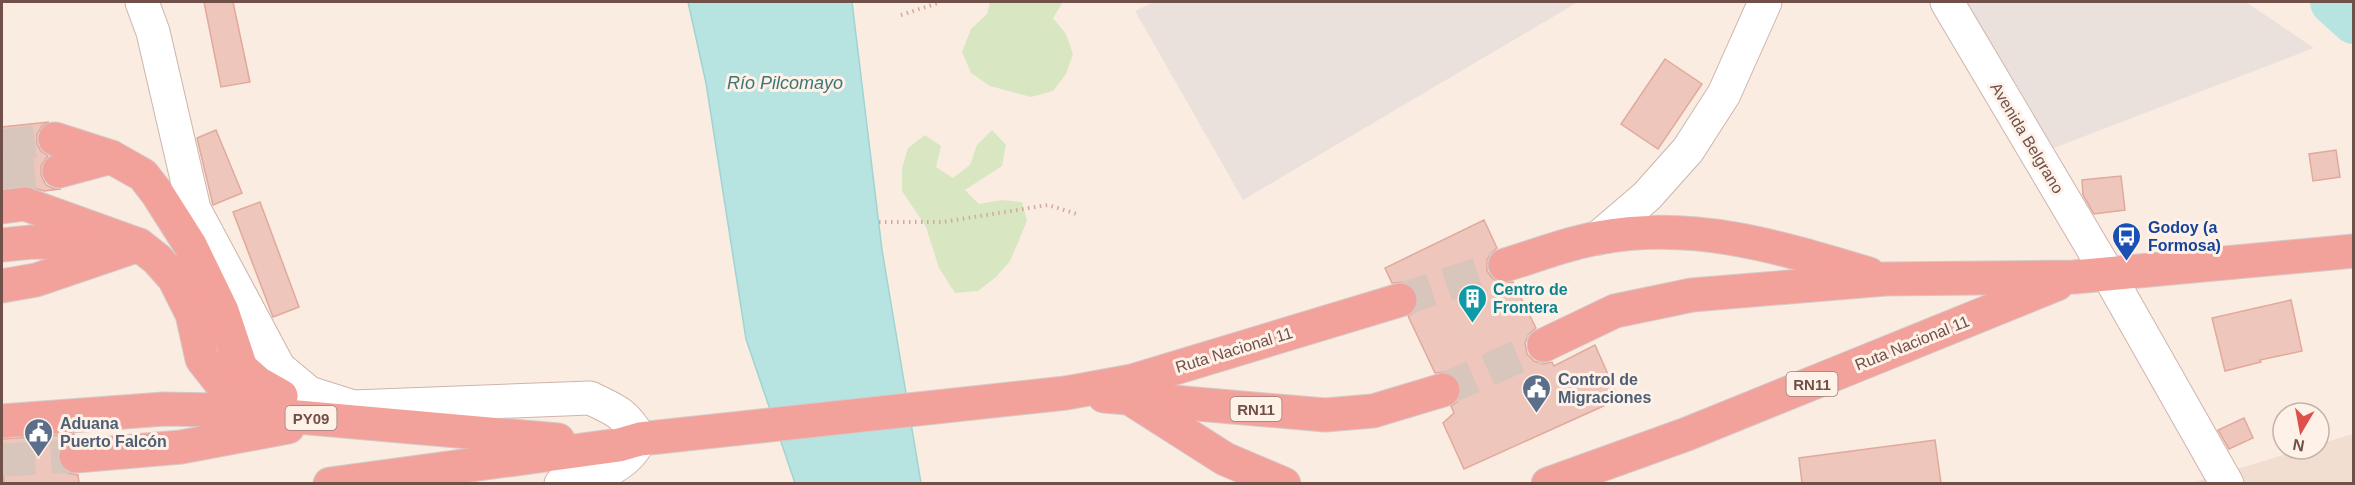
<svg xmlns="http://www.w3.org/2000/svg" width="2355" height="485" viewBox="0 0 2355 485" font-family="Arial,sans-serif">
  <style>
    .residential { fill: #f2ddd1 }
    .industrial { fill: #eae1dd }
    .green { fill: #d8e7c1 }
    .water { fill: #b7e3e1; stroke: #9ed4d3; stroke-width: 1.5 }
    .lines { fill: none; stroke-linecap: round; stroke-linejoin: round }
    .river { stroke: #b7e3e1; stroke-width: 46 }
    .building { fill: #efc6bb; stroke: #e1a99c; stroke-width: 1.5 }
    .highway-tunnel { stroke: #d8c5bc; stroke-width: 33; stroke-dasharray: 33 16; stroke-linecap: butt }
    .minor-casing { stroke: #ceb4ac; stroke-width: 35 }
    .highway-casing { stroke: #d4cac9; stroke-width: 35 }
    .path { stroke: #d3a99e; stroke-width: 4; stroke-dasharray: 1.5 4.5; stroke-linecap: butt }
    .minor { stroke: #fff; stroke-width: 33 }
    .highway { stroke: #f3a19b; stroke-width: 33 }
    .labels { text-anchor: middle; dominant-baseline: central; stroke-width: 6; stroke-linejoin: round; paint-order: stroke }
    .shield { fill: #fef1e7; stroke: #9b8079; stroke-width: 1.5 }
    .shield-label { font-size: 15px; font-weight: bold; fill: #71504a }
    .street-label { font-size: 16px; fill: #71504a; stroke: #fef1e7 }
    .transit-label { font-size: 16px; font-weight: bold; fill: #164399; stroke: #fef1e7; text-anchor: start }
    .culture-label { font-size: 16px; font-weight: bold; fill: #0d838f; stroke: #fef1e7; text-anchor: start }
    .service-label { font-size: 16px; font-weight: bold; fill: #4e5e75; stroke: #fef1e7; text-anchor: start }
    .water-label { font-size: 18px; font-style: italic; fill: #3f7675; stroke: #fef1e7 }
  </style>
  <rect width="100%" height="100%" fill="#fbece2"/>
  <polygon class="residential" points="2353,434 2353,483 2188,484 2303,449 2319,449 2319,444"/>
  <g class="industrial">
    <polygon points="1154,2 1578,2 1243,200 1135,11"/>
    <polygon points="1966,2 2246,2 2314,48 2054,148"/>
  </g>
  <g class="green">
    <polygon points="990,2 1063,2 1053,18 1066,34 1073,54 1066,74 1053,91 1031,97 990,86 971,73 962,52 971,29 987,14"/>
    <polygon points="992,130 1006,145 1002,166 965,190 979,204 1002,200 1022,202 1027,221 1010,261 996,277 978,291 955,293 939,268 926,227 902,191 902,168 908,148 925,135 941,146 936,167 953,178 970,165 977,145"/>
  </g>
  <polygon class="water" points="688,2 852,2 882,250 921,483 795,483 746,339 706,83"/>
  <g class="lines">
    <polyline class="river" points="2333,2 2354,21"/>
  </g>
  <g class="building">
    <polygon points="204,2 233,2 250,82 221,87"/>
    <polygon points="1665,59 1702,84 1658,149 1621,124"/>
    <polygon points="49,122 42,126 37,134 37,144 41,151 48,156 41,166 41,175 46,185 54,189 61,189 44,191 23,185 2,188 2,127"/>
    <polygon points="216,130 242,193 213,205 197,138"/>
    <polygon points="2336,150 2340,177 2313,181 2309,154"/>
    <polygon points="2121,176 2125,210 2094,214 2083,195 2082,180"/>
    <polygon points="260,202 299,307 273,317 233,212"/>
    <polygon points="1484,220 1497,248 1491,253 1487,260 1487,271 1492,278 1500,283 1513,282 1536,328 1529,334 1525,343 1527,354 1534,361 1543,364 1552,362 1554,366 1595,345 1619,399 1464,469 1443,423 1454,413 1451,406 1457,402 1461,395 1461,384 1455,376 1448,372 1435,373 1408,316 1414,312 1418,305 1418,294 1413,287 1405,282 1392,283 1385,268"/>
    <polygon points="2291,300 2302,351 2260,360 2261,362 2225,371 2212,318"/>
    <polygon points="2244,418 2253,438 2229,449 2218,430"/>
    <polygon points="74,434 74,437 66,440 59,448 57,458 60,466 68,473 78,475 79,483 4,483 2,439"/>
    <polygon points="1935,440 1941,483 1802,483 1799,458"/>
  </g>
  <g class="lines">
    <g class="highway-tunnel">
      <polyline points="2,146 55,139"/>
      <polyline points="2,177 59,171"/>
      <polyline points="1400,300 1505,265"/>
      <polyline points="1443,390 1544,345"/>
      <polyline points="2,460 76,456"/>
    </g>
    <defs>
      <g id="minor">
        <path d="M 142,2 L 153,32 L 194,209 L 279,368 L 309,393 L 353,407 L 590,398 C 616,410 626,414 640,439 C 625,470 593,477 561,484"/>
        <polyline points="1947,2 2108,274 2227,484"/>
        <polyline points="1598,238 1647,196 1688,150 1724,94 1765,2"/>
      </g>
      <g id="highway">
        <polyline points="55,139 111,157 143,175 157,193 190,245 222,311 241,368 258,383 281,396"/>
        <polyline points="59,171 111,157"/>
        <polyline points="2,207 25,204 139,245 157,259 174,278 192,314 202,359 220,382 237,394 268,404"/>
        <polyline points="2,245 32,242 110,244"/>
        <path d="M 1505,265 C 1536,256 1567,243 1598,238 C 1692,220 1780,247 1869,274"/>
        <polyline points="2,286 36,280 139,245"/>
        <polyline points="1544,345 1615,311 1692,295 1885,279 2074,277 2354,251"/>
        <polyline points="1104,396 1325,415 1373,411 1443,390"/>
        <polyline points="1134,401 1225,459 1284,484"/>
        <polyline points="2,421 164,409 218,410 558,440"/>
        <polyline points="76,456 181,447 288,427"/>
        <polyline points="330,484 619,445 640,439 1066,393 1132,381 1400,300"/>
        <polyline points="1548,484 1687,434 2057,284"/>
      </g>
    </defs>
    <use href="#minor" class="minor-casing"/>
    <use href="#highway" class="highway-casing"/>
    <g class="path">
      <polyline points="901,15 941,2"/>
      <polyline points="879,222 943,222 1048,205 1080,215"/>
    </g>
    <use href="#minor" class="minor"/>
    <use href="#highway" class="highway"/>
  </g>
  <defs>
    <symbol id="bus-pin" viewBox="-11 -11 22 30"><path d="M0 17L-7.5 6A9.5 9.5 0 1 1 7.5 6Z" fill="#1a4fb4" stroke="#fef1e7"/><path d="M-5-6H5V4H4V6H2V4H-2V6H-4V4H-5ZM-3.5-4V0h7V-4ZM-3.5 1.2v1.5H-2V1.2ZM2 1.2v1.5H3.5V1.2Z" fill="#fff"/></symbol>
    <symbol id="building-pin" viewBox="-11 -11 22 30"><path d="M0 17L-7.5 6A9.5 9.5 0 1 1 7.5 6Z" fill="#0f9aa8" stroke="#fef1e7"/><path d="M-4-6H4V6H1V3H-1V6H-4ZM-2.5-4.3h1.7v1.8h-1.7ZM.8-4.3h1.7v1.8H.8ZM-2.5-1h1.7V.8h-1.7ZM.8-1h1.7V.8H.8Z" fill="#fff"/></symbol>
    <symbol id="civic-pin" viewBox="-11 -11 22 30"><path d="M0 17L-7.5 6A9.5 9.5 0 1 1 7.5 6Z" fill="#5c6f8a" stroke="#fef1e7"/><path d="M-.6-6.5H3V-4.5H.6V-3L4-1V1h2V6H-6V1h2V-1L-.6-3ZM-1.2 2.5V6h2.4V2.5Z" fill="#fff"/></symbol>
  </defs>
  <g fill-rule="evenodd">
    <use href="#bus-pin" x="2110" y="220" width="33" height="45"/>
    <use href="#building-pin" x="1456" y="282" width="33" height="45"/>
    <use href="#civic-pin" x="1520" y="372" width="33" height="45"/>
    <use href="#civic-pin" x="22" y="416" width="33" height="45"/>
  </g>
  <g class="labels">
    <g class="shield">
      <rect x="1786.5" y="372" width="51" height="24" rx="4.5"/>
      <rect x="1230.5" y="397" width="51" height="24" rx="4.5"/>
      <rect x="285.5" y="406" width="51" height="24" rx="4.5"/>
    </g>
    <g class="shield-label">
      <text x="1812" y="384">RN11</text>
      <text x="1256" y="409">RN11</text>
      <text x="311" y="418">PY09</text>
    </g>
    <g class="street-label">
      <text transform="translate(2027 138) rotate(59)">Avenida Belgrano</text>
      <text transform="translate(1912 343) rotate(-22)">Ruta Nacional 11</text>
      <text transform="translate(1234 350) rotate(-17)">Ruta Nacional 11</text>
    </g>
    <g class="transit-label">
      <text x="2148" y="227">Godoy (a<tspan x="2148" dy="18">Formosa)</tspan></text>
    </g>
    <g class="culture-label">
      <text x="1493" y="289">Centro de<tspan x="1493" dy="18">Frontera</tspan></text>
    </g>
    <g class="service-label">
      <text x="1558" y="379">Control de<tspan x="1558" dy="18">Migraciones</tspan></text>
      <text x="60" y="423">Aduana<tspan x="60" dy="18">Puerto Falcón</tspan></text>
    </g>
    <g class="water-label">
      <text x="785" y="83">Río Pilcomayo</text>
    </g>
  </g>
  <rect width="2355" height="485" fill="none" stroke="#71504a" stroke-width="6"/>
  <g transform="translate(2301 431) rotate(190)"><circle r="28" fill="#fef1e7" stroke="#c6b1a8" stroke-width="1.5"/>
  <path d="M0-4.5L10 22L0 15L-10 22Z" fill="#e0504b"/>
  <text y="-9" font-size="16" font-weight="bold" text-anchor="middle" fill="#71504a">N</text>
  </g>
</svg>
